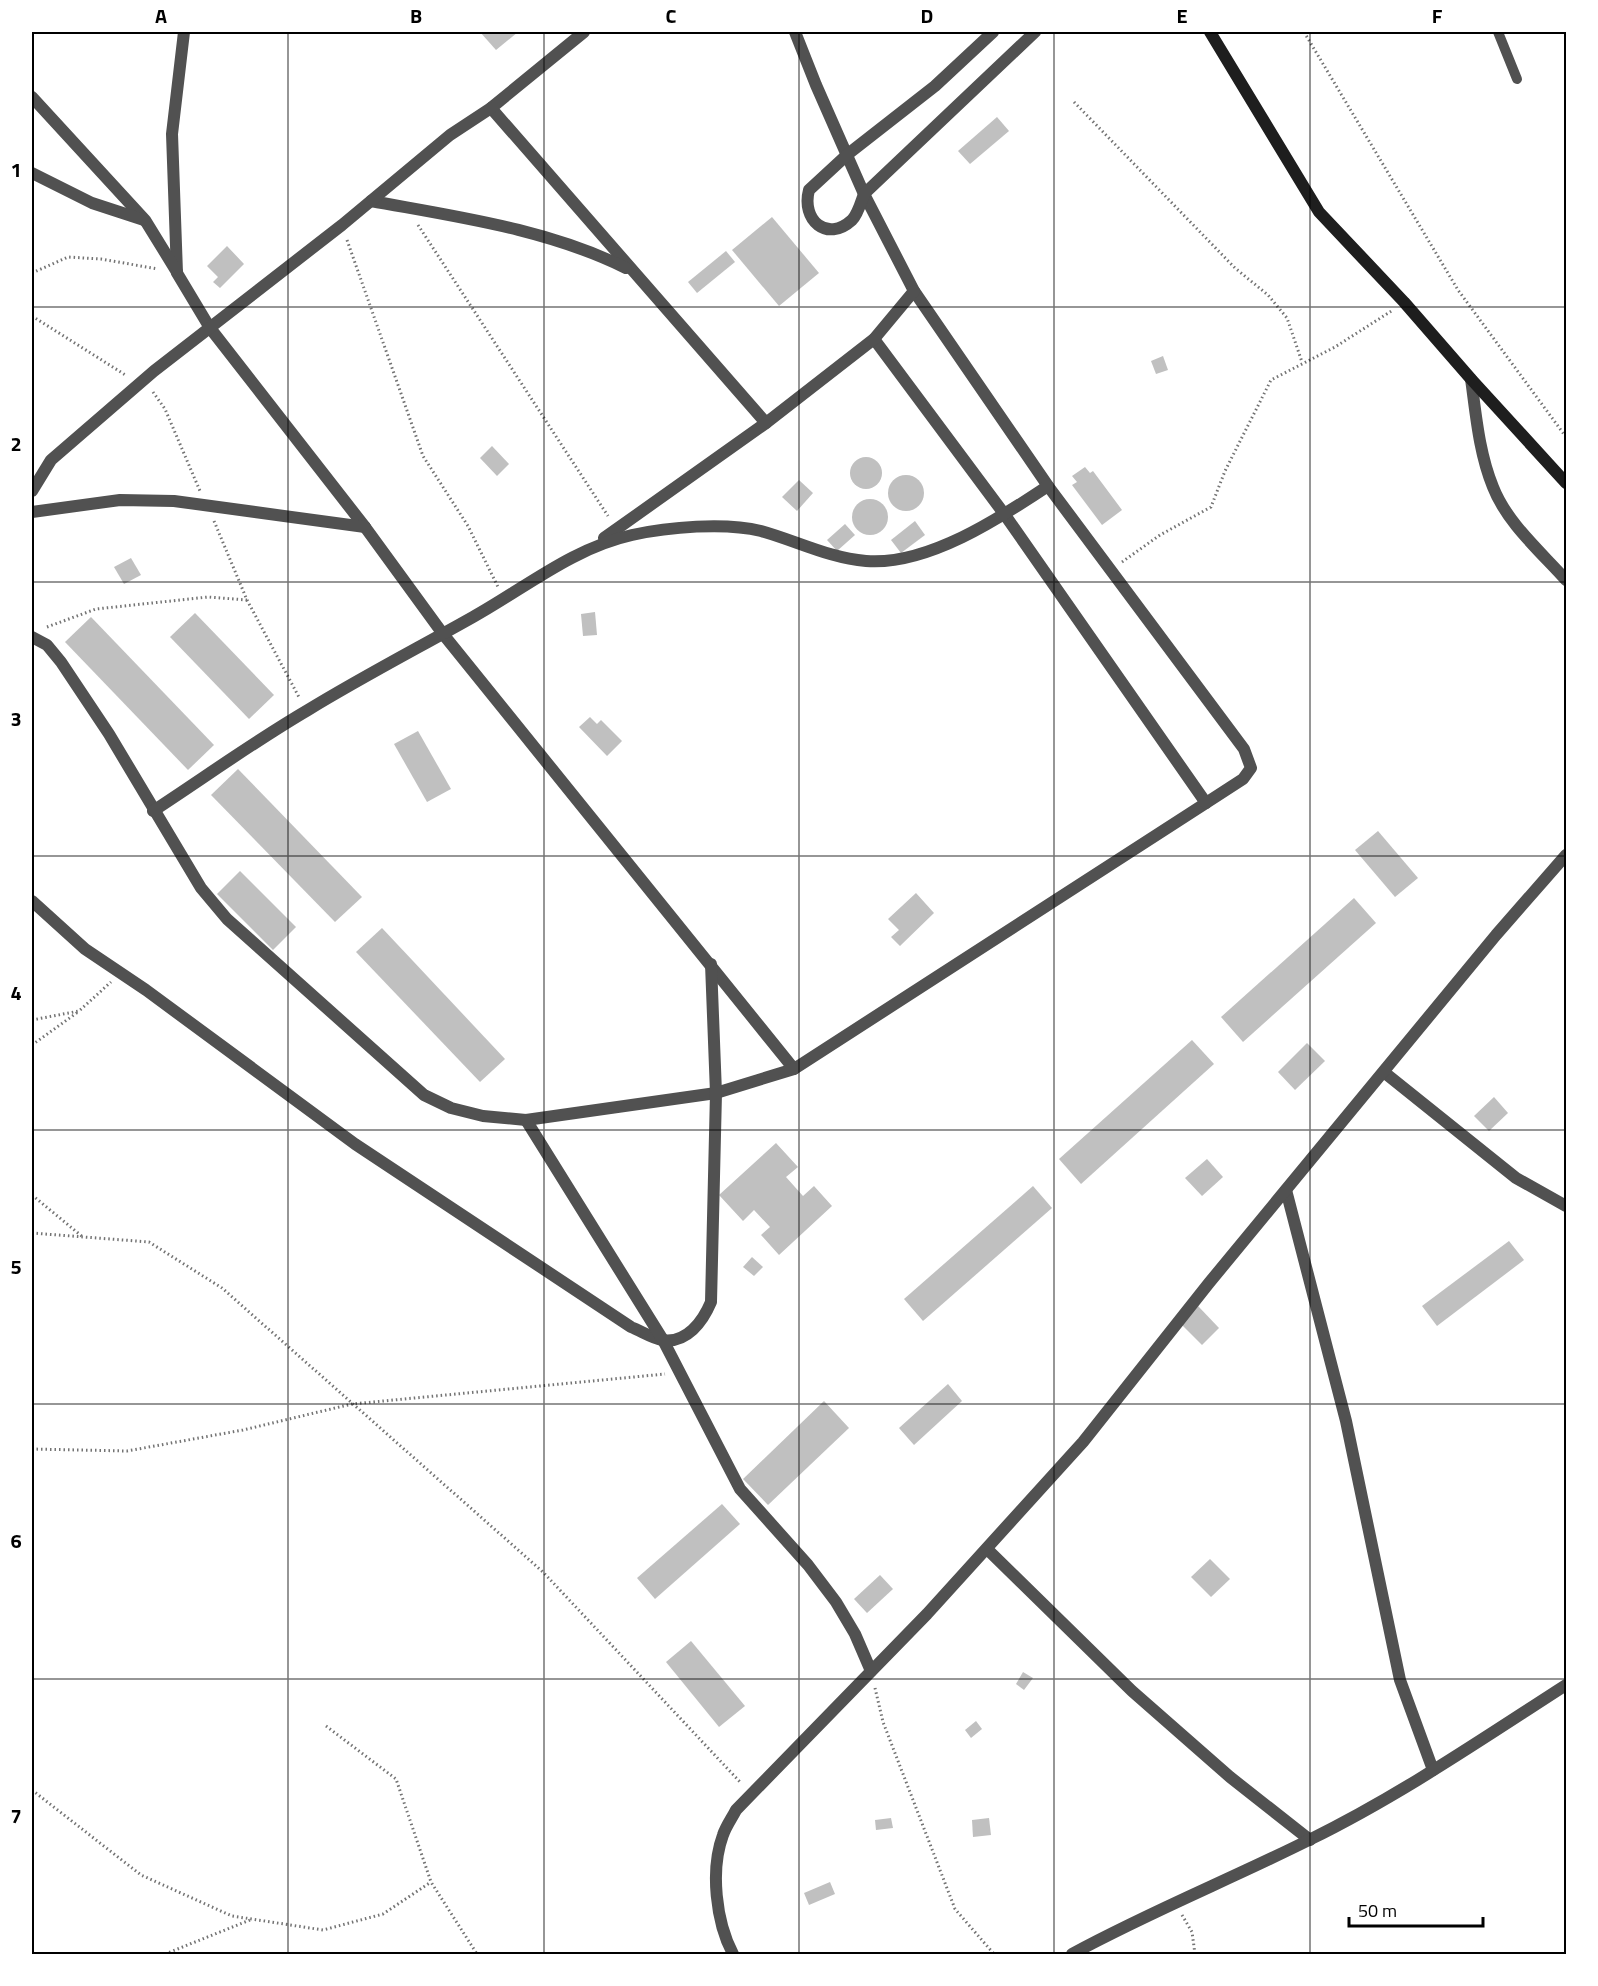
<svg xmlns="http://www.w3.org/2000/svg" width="1598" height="1986" viewBox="0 0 1598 1986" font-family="'Titillium Web',sans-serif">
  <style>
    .building { fill: #c0c0c0 }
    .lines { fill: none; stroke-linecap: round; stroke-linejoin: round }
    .path { stroke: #737373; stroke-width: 3; stroke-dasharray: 1.5 3; stroke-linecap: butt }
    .lane { stroke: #515151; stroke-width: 10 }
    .street { stroke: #515151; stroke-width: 12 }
    .secondary { stroke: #1e1e1e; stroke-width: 12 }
    .grid { fill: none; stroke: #000; stroke-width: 1.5; stroke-opacity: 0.55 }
    .neatline { fill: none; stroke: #000; stroke-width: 2 }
    .grid-label { font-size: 20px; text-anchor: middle; font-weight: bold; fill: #000 }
  </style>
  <rect width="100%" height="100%" fill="#fff"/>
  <g class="building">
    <polygon points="480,32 518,32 496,50"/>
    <polygon points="997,117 1009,131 970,164 958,151"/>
    <polygon points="772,217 819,273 779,306 732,250"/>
    <polygon points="227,246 244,264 220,288 213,282 218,277 207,266"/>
    <polygon points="726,251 735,262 697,293 688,282"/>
    <polygon points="1163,356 1168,370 1156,374 1151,361"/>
    <polygon points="492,446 509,464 497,476 480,458"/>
    <circle cx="866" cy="473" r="16"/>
    <polygon points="1085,467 1090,473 1093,471 1122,510 1102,525 1072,485 1077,482 1072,476"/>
    <circle cx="906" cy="493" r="18"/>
    <polygon points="799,480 813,493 797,511 782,497"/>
    <circle cx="870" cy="517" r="18"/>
    <polygon points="915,521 925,535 901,553 891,540"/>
    <polygon points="845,524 855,535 837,551 827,540"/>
    <polygon points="131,558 141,575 124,584 114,567"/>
    <polygon points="595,612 597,635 583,636 581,614"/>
    <polygon points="195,613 274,695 249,719 170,637"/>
    <polygon points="91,617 214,745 188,770 65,642"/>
    <polygon points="590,717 597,724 601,720 622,741 607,756 579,727"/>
    <polygon points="418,731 451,789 427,802 394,744"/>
    <polygon points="238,769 362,897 335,922 211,795"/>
    <polygon points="1378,831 1418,878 1395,897 1355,850"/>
    <polygon points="240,871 296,927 273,950 217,894"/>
    <polygon points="916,893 934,913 900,946 891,937 899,930 888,919"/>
    <polygon points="1354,898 1376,923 1243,1042 1221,1017"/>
    <polygon points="382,928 505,1059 480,1082 356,952"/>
    <polygon points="1192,1040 1214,1064 1081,1184 1059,1159"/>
    <polygon points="1307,1043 1325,1061 1295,1090 1278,1072"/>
    <polygon points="1494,1097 1508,1113 1489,1131 1474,1116"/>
    <polygon points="776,1143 798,1167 786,1177 803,1196 814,1186 832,1206 779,1255 761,1235 770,1227 754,1210 743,1221 719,1195"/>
    <polygon points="1207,1159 1223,1177 1202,1196 1185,1178"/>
    <polygon points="1033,1186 1052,1208 923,1321 904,1299"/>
    <polygon points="1509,1241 1524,1260 1437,1326 1422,1306"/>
    <polygon points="752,1257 763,1267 754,1276 743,1267"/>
    <polygon points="1198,1306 1219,1328 1202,1345 1180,1323"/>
    <polygon points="948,1384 962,1401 914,1445 899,1428"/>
    <polygon points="824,1401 849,1428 768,1505 743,1479"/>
    <polygon points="722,1504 740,1524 655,1599 637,1578"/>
    <polygon points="1210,1559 1230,1579 1211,1597 1191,1577"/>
    <polygon points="880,1575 893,1589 867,1613 854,1599"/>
    <polygon points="691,1641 745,1706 719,1727 666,1662"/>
    <polygon points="1023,1672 1033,1678 1024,1690 1016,1684"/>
    <polygon points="976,1721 982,1729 971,1738 965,1730"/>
    <polygon points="891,1818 893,1828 876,1830 875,1820"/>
    <polygon points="989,1818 991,1835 973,1837 972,1820"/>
    <polygon points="830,1882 835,1894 809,1905 804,1893"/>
  </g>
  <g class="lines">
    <g class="path">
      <polyline points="1304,32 1458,290 1566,437"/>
      <polyline points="1074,102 1235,268 1268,295 1287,318 1302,362"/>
      <polyline points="418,225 608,516"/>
      <polyline points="347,240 423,456 468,526 498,587"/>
      <polyline points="32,273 68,257 101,259 158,269"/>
      <polyline points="32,316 127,376"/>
      <polyline points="153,392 165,409 200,491"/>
      <polyline points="214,521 247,600 300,699"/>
      <polyline points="1122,562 1160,535 1211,507 1225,471 1271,380 1335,347 1393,310"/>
      <polyline points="47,627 96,609 208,597 247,600"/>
      <polyline points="32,1020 79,1011 111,982"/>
      <polyline points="32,1045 78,1012"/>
      <polyline points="32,1195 84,1238"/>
      <polyline points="32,1233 149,1242 222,1288 543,1572 741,1783"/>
      <polyline points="32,1449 127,1451 243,1430 352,1404 665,1374"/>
      <polyline points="875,1688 883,1722 955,1909 994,1954"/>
      <polyline points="326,1726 396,1779 431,1882 477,1954"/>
      <polyline points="32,1790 141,1875 232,1916 323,1930 383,1914 431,1882"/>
      <polyline points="1182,1915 1192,1932 1195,1954"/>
      <polyline points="165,1954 250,1920"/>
    </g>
    <polyline class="lane" points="1498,32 1517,79"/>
    <g class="street">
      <polyline points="184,32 172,134 177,273 210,328 365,527 443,634 794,1069 1206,803 1243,779 1251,768 1244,749 1048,486 914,291 864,194 816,85 795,32"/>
      <path d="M 993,32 L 935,86 L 848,154 L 809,190 C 801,220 827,243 852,220 C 858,214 861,202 864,194 L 1035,32"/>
      <polyline points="32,97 145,220 177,272"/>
      <polyline points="491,108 766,423"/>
      <polyline points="32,173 92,203 144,220"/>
      <path d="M 371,201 C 458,217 547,229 626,268"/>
      <polyline points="874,339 1005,515 1206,803"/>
      <path d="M 1471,379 C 1476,415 1479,453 1493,487 C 1507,523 1541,552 1566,580"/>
      <polyline points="32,491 51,460 154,371 342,225 450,135 491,108 584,32"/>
      <polyline points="32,512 120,500 174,501 365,527"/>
      <polyline points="604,538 766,423 874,339 914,291"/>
      <polyline points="32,637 47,645 61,662 109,734 201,888 227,919 424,1095 451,1108 483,1116 526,1120 716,1093 794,1069"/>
      <path d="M 153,811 C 205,777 255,741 308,710 C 362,677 418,648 473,617 C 525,588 573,548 632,535 C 668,527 725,522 761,531 C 797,541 829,558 866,561 C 927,566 1000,518 1048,486"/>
      <path d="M 32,901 L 85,949 L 146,990 L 355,1144 L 631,1327 C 641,1331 652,1338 662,1340 C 687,1344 703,1321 711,1302 L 716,1093 L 711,964"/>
      <polyline points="1385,1073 1516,1178 1566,1206"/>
      <polyline points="526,1120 663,1340 740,1489 808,1565 836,1602 855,1634 871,1671"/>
      <polyline points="1286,1190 1346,1421 1400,1680 1433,1770"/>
      <polyline points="987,1549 1132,1691 1230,1777 1310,1840"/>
      <path d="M 733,1954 C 716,1922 710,1870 723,1835 C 726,1826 732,1818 736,1810 L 927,1614 L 1083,1442 L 1209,1283 L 1496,935 L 1566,855"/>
      <path d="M 1072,1954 C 1149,1912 1231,1879 1309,1840 C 1399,1796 1482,1739 1566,1685"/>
    </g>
    <polyline class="secondary" points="1210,32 1319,212 1404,302 1471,379 1566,483"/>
  </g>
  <path class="grid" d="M 288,32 L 288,1954M 544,32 L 544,1954M 799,32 L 799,1954M 1054,32 L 1054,1954M 1310,32 L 1310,1954M 32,307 L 1566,307M 32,582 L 1566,582M 32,856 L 1566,856M 32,1130 L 1566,1130M 32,1404 L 1566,1404M 32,1679 L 1566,1679"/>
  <rect width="1598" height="1986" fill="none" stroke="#ffffff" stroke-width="66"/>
  <path d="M1349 1917v9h134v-9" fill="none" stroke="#000000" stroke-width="3"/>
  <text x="1358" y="1917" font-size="18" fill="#000000" stroke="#ffffff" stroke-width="4.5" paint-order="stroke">50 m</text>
  <rect x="33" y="33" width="1532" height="1920" class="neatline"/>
  <g class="grid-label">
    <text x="161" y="23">A</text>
    <text x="416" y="23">B</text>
    <text x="671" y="23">C</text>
    <text x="927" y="23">D</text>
    <text x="1182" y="23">E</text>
    <text x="1437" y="23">F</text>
    <text x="16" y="177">1</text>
    <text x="16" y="451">2</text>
    <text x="16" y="726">3</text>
    <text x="16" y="1000">4</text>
    <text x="16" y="1274">5</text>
    <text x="16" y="1548">6</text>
    <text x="16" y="1823">7</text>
  </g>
</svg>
